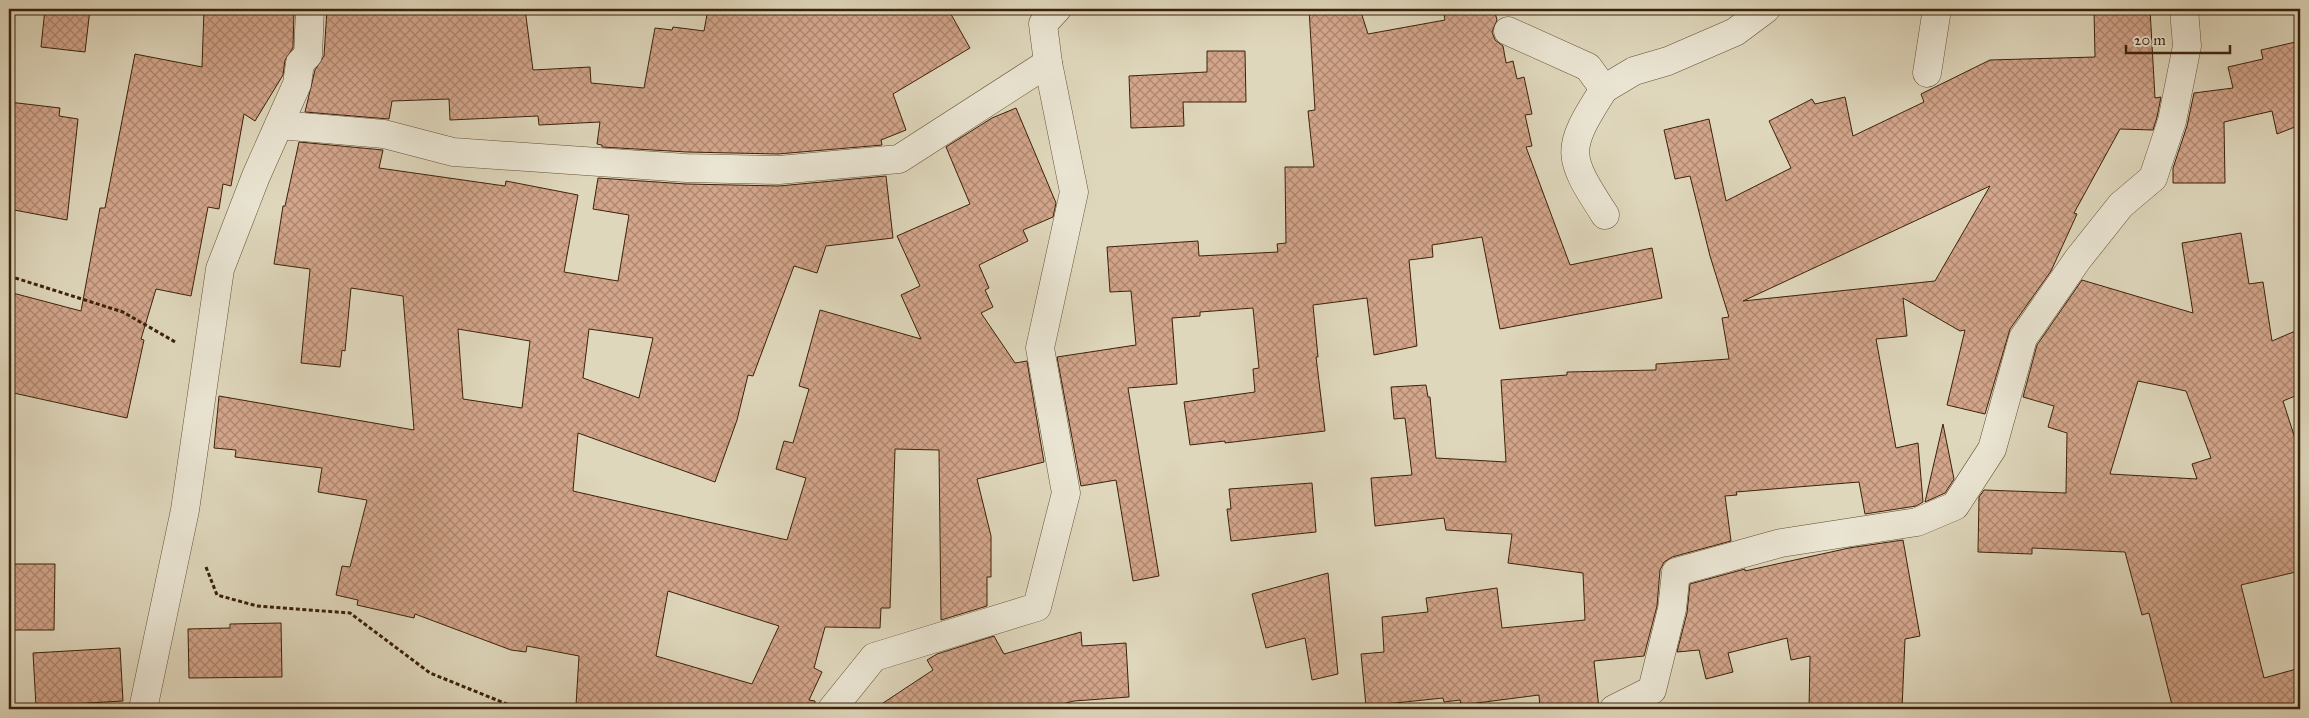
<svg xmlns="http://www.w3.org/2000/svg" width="2309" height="718" viewBox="0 0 2309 718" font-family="'IM FELL Great Primer',serif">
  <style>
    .building { fill: url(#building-cross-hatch); stroke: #3c2208; fill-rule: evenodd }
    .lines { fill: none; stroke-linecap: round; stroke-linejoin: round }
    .street-casing { stroke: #654f35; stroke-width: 29 }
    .path { stroke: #3c2208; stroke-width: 3; stroke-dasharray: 4 2.5; stroke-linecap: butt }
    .street { stroke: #eae5d3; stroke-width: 28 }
  </style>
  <defs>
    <pattern id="building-cross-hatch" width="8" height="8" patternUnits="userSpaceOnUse" patternTransform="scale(1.25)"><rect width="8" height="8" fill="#d3a58b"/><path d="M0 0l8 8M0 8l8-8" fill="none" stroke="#ac8670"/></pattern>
  </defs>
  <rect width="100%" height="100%" fill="#dfd7bc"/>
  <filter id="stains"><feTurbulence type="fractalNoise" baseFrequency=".004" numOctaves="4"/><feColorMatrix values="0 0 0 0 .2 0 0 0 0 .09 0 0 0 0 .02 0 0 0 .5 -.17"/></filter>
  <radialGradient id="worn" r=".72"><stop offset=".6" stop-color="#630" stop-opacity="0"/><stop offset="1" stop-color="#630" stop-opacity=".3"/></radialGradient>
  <g class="building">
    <polygon points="45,9 90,9 85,52 41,47"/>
    <polygon points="204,9 294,9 293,48 285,60 283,75 255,121 244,114 231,186 223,184 219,209 208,207 191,296 156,289 141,339 144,340 127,418 9,392 9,292 81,311 100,208 105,208 135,54 202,67"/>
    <polygon points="327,9 525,9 533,70 590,67 591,83 644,88 655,28 672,30 673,27 704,31 708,9 948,9 970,48 893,94 906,130 881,140 882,145 778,154 687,152 602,147 602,145 597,144 600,122 539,125 538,116 450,120 449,99 392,101 389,119 305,112 315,70 324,56"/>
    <polygon points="1309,9 1360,9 1368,34 1445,20 1443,9 1494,9 1497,20 1492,32 1495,40 1503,46 1506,63 1513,61 1517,79 1524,77 1532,114 1525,115 1532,146 1526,147 1570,265 1652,248 1662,298 1500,329 1482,237 1432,245 1433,257 1409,260 1417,346 1374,355 1367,298 1313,305 1318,357 1316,357 1325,431 1225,443 1225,441 1190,445 1184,402 1255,392 1253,369 1259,368 1253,308 1200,312 1200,316 1172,318 1177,384 1128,388 1159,576 1133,581 1116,480 1081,486 1057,357 1136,345 1131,291 1110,292 1107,247 1198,241 1199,256 1278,252 1277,244 1286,243 1285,167 1314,167 1308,111 1315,110"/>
    <path d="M 2094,9 L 2150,9 L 2155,98 L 2161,97 L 2157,117 L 2153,130 L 2120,129 L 2074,213 L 2077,214 L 2051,271 L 2010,329 L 1985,414 L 1947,405 L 1965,330 L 1960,331 L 1903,298 L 1907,336 L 1876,339 L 1896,448 L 1918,443 L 1923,502 L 1916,506 L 1865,514 L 1859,482 L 1736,492 L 1737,495 L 1725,496 L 1731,541 L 1672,557 L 1664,562 L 1660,570 L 1657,606 L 1644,656 L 1594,661 L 1599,709 L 1540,709 L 1539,695 L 1461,705 L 1460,700 L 1444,702 L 1443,698 L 1366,706 L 1361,654 L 1384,652 L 1382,617 L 1428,612 L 1426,598 L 1497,588 L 1502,628 L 1585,620 L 1583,573 L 1508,563 L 1512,534 L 1446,530 L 1444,518 L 1375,526 L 1371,478 L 1412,475 L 1405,418 L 1394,419 L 1391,387 L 1426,385 L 1428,397 L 1430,397 L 1436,458 L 1506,462 L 1501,380 L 1567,375 L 1567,372 L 1656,370 L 1656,364 L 1729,359 L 1722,318 L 1729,317 L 1710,256 L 1690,176 L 1675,179 L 1664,130 L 1709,119 L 1726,201 L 1791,168 L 1769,121 L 1812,99 L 1815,104 L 1845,97 L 1853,136 L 1924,102 L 1921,94 L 1990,60 L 2095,57 ZM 1990,186 L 1935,281 L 1743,301 Z"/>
    <polygon points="2300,41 2300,125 2277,134 2272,111 2224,122 2225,183 2173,183 2173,168 2187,126 2194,93 2233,88 2228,67 2263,59 2261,50"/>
    <polygon points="1207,51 1245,51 1246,102 1183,102 1184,126 1131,128 1129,76 1207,72"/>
    <polygon points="9,102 60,108 59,116 78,119 67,220 9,209"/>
    <path d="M 1016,108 L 1056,203 L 1053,217 L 1023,230 L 1028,241 L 979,265 L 989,288 L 985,290 L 993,307 L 981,313 L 1015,363 L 1027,361 L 1044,462 L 977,479 L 991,536 L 991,577 L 987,577 L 987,606 L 941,620 L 939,450 L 895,449 L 890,608 L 881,608 L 880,628 L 825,627 L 814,668 L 822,672 L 809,700 L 815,701 L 814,709 L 646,709 L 576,705 L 579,656 L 527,646 L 526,652 L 511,650 L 415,614 L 414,618 L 357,605 L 358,600 L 336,595 L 342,566 L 350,567 L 367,500 L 318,492 L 322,468 L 235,457 L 236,450 L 214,448 L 219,396 L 414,430 L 403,296 L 351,288 L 345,351 L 342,350 L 340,367 L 301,363 L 310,269 L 274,264 L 283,206 L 285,206 L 299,142 L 383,150 L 379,168 L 505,186 L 506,181 L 578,195 L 564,272 L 618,281 L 629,215 L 593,209 L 598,178 L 686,184 L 779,186 L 886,176 L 893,238 L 826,246 L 817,273 L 794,266 L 753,376 L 748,375 L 737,420 L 715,482 L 578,433 L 573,491 L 787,540 L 806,478 L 776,469 L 784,441 L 793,443 L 809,389 L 799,386 L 820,310 L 921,339 L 901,295 L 920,286 L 897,236 L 970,204 L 946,147 L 992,118 ZM 458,329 L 530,341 L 522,408 L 463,399 ZM 589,329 L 653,338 L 639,398 L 583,378 ZM 668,591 L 779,626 L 752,684 L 656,656 Z"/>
    <path d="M 2241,233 L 2249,284 L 2263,282 L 2272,341 L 2300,329 L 2300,394 L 2283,401 L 2300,454 L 2300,571 L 2241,585 L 2264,678 L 2300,668 L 2300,709 L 2173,709 L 2149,613 L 2142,615 L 2125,552 L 2032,548 L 2032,554 L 1978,552 L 1979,497 L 1984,490 L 2066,493 L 2067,433 L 2048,427 L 2054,406 L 2023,397 L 2037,345 L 2082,280 L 2193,313 L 2182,243 ZM 2138,381 L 2186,391 L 2211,458 L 2192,464 L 2197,479 L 2110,474 Z"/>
    <polygon points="1943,424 1954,479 1945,493 1925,502"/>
    <polygon points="1312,483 1316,532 1231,541 1227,509 1231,509 1229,489"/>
    <polygon points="1903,540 1920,636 1905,639 1902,709 1809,709 1810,656 1791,660 1787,638 1728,653 1733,672 1706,679 1699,650 1677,652 1687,613 1690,584 1745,569 1745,571 1849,548"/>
    <polygon points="9,564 55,564 54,630 10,630"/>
    <polygon points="1328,573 1338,674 1312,680 1305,638 1266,648 1252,594"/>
    <polygon points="281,623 282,677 189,678 188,629 230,628 230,624"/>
    <polygon points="1081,632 1082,646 1126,643 1129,697 1074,701 1043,709 874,709 933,670 927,660 937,654 994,636 1004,654"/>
    <polygon points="120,648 123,701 36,706 33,653"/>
  </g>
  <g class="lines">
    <defs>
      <g id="street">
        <polyline points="1508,31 1588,67 1604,89 1634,71 1668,61 1735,32 1766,9"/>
        <polyline points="1927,73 1937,9"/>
        <path d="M 1604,89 C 1565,150 1566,155 1605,215"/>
        <polyline points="279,125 384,134 453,152 686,168 779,170 899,159 1048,63"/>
        <polyline points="143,709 185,510 220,269 256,176 297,84 300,63 308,55 310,9"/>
        <polyline points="832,709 874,657 1037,607 1066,493 1040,348 1074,192 1048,63 1043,24 1057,9"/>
        <polyline points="1614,709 1652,690 1672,609 1676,572 1781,543 1917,522 1955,506 1992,449 2023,338 2078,259 2121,205 2153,178 2172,121 2187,46 2184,9"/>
      </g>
    </defs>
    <use href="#street" class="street-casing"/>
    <g class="path">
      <polyline points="9,276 123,312 177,343"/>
      <polyline points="206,567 217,595 257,606 350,613 430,673 519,709"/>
    </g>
    <use href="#street" class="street"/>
  </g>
  <rect width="2309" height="718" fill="none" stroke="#dfd7bc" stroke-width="30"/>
  <rect x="10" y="10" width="2289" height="698" fill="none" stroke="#3c2208" stroke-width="2.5"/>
  <rect x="15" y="15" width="2279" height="688" fill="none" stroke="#3c2208"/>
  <path d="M2126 45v8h104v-8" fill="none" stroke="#3c2208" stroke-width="2.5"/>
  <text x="2134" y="45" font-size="15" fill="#3c2208" stroke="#eae5d3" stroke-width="4" paint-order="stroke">20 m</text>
  <rect width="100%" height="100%" filter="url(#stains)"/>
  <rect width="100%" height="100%" fill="url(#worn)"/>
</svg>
